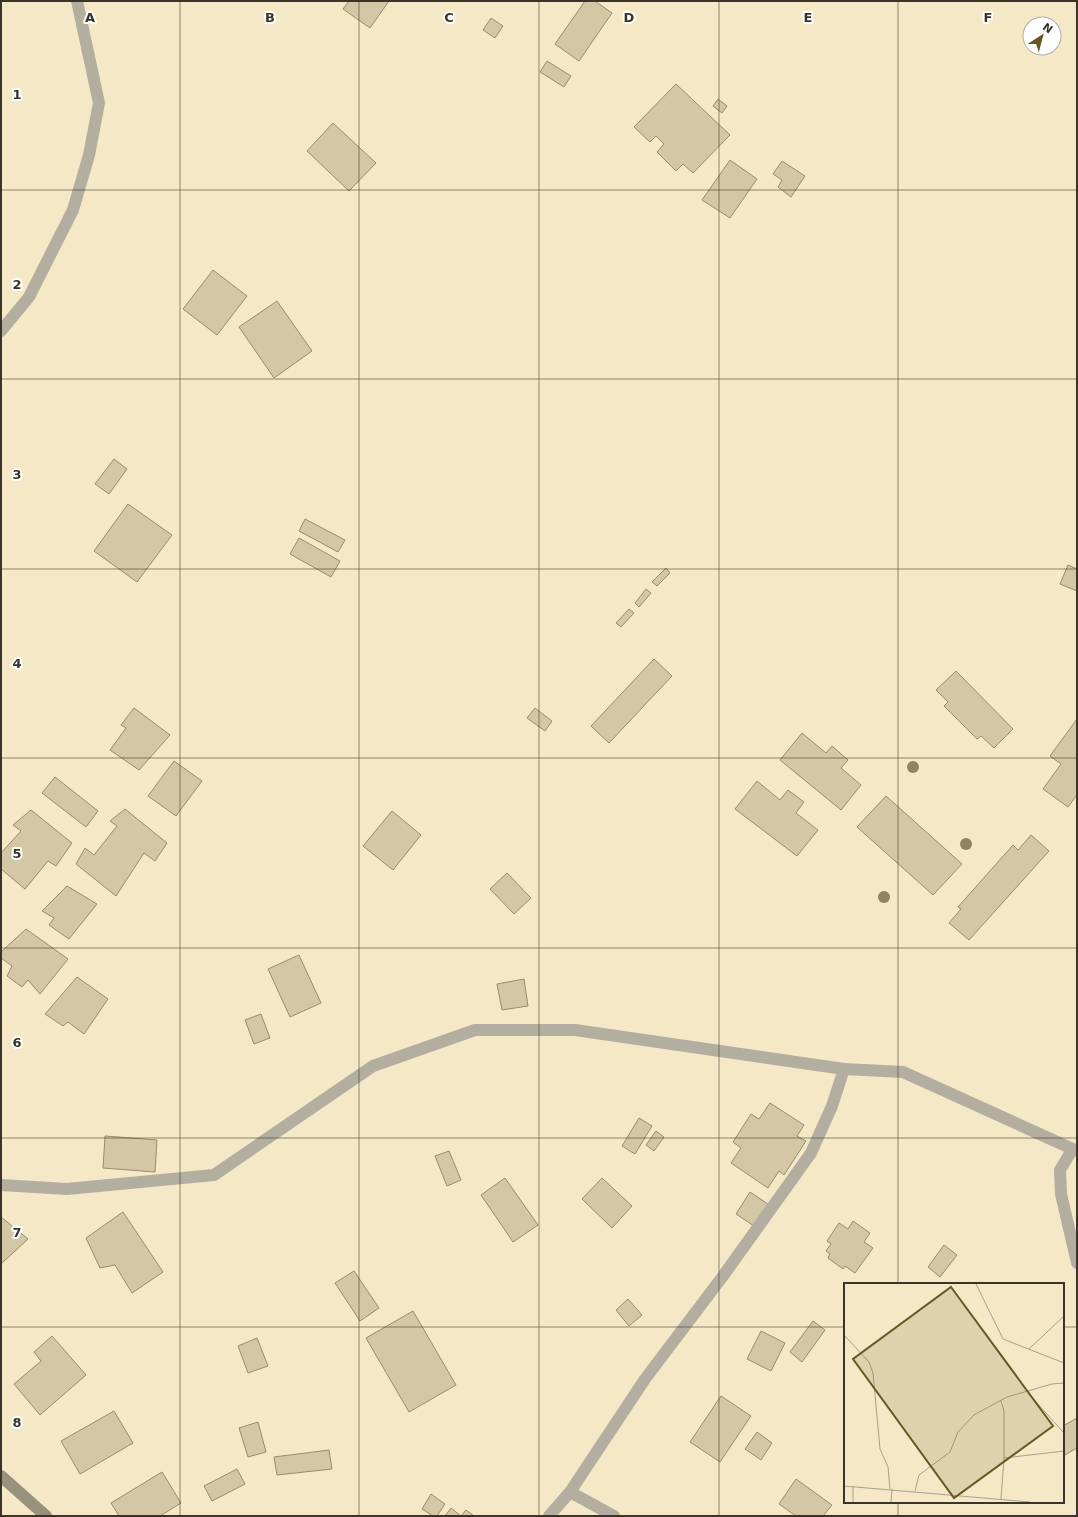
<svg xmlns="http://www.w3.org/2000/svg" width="1078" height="1517" viewBox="0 0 1078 1517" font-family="'DejaVu Sans',sans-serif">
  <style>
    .building { fill: #d3c7a6; stroke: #978c6c }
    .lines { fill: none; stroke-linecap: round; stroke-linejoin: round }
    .street { stroke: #b3ae9f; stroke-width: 12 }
    .secondary { stroke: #98917b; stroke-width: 12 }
    .tree { fill: #8e8362 }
    .grid { fill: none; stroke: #393427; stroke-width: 1; stroke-opacity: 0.55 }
    .inset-road { fill: none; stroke: #a9a086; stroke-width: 1 }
    .view { fill: #685725; fill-opacity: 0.15; stroke: #685725; stroke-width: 2 }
    .inset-edge { fill: none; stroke: #393427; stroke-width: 2 }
    .grid-label { font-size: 13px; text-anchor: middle; font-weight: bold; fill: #393427; stroke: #fff; stroke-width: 4; stroke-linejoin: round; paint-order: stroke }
  </style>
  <rect width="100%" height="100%" fill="#f4e8c6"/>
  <g class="building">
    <polygon points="349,1 389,1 370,28 343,9"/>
    <polygon points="585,1 595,1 612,13 579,61 555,44"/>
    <polygon points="491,18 503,26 495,38 483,30"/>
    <polygon points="547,61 571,76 564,87 540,72"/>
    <polygon points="676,84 730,135 693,173 683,164 676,171 657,152 664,144 656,136 650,142 634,127"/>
    <polygon points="718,99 727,106 722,113 713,106"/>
    <polygon points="333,123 376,163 349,191 307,151"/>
    <polygon points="730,160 757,179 730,218 702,200"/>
    <polygon points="782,161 805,176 791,197 778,187 782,180 773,174"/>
    <polygon points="213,270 247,296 217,335 183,309"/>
    <polygon points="277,301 312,351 274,378 239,327"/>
    <polygon points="114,459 127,469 109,494 95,484"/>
    <polygon points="128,504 172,535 137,582 94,551"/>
    <polygon points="305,519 345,540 338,552 299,531"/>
    <polygon points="299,538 340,561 331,577 290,554"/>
    <polygon points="1068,565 1077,569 1077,591 1060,584"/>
    <polygon points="666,568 670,573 657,586 652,582"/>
    <polygon points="646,589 651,593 639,607 635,603"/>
    <polygon points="629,609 634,613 621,627 616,623"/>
    <polygon points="654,659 672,676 609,743 591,726"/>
    <polygon points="956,671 1013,729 994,748 981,736 977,739 944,706 948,702 936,690"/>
    <polygon points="134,708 170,735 139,770 110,750 126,728 121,725"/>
    <polygon points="535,708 552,721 545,731 527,718"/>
    <polygon points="1077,719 1077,795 1068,807 1043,789 1061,764 1050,756"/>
    <polygon points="802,733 826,753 832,746 848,760 841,768 861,785 841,810 780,760"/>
    <polygon points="174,761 202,781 176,816 148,796"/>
    <polygon points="55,777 98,811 86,827 42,793"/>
    <polygon points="757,781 780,800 788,790 804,802 796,813 818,830 797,856 735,809"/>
    <polygon points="886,796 962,864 933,895 857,827"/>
    <polygon points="125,809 167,843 155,861 144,853 116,896 76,864 85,848 94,855 117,826 110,821"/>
    <polygon points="31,810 72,843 56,866 48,861 25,889 1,869 1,853 21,831 13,825"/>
    <polygon points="392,811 421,835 393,870 363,846"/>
    <polygon points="1031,835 1049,851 969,940 949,923 961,909 958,907 1013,845 1018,850"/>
    <polygon points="507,873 531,898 514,914 490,889"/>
    <polygon points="67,886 97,904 69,939 49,925 54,918 42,911"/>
    <polygon points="26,929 68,959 40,994 28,980 22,987 7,976 12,966 1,958 1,952"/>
    <polygon points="299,955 321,1003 290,1017 268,969"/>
    <polygon points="77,977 108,999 84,1034 68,1022 63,1026 45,1014"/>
    <polygon points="524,979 528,1006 502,1010 497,984"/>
    <polygon points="261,1014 270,1038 254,1044 245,1020"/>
    <polygon points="770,1103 804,1125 797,1136 806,1141 784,1175 779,1171 768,1188 731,1163 741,1148 733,1142 751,1114 759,1119"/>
    <polygon points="639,1118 652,1126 635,1154 622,1146"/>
    <polygon points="656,1131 664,1137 654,1151 646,1145"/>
    <polygon points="105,1136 157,1140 155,1172 103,1168"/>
    <polygon points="449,1151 461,1180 447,1186 435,1156"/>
    <polygon points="505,1178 538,1225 513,1242 481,1195"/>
    <polygon points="602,1178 632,1206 612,1228 582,1199"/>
    <polygon points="750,1192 768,1204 754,1226 736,1214"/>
    <polygon points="123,1212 163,1272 132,1293 115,1265 100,1268 86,1238"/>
    <polygon points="1,1217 28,1239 1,1264"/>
    <polygon points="853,1221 870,1233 864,1242 873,1248 855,1273 845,1266 843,1269 828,1258 830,1254 826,1251 831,1244 827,1241 839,1223 848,1229"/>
    <polygon points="944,1245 957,1255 940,1277 928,1267"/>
    <polygon points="354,1271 379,1308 360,1321 335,1283"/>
    <polygon points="628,1299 642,1315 629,1326 616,1310"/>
    <polygon points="413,1311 456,1385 409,1412 366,1338"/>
    <polygon points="813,1321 825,1330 802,1362 790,1352"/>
    <polygon points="761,1331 785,1343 771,1371 747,1359"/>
    <polygon points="52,1336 86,1375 40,1415 14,1384 41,1361 34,1352"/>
    <polygon points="257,1338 268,1366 248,1373 238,1346"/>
    <polygon points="721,1396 751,1416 720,1462 690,1442"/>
    <polygon points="114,1411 133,1443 80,1474 61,1441"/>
    <polygon points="1077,1418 1077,1448 1065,1455 1063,1451 1063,1426"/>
    <polygon points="258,1422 266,1452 248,1457 239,1428"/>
    <polygon points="757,1432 772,1443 761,1460 745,1449"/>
    <polygon points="329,1450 332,1469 277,1475 274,1457"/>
    <polygon points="237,1469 245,1484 212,1501 204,1486"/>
    <polygon points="162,1472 181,1503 160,1516 119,1516 111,1503"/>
    <polygon points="796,1479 832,1505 823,1516 796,1516 779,1504"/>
    <polygon points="431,1494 445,1504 437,1516 433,1516 422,1509"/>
    <polygon points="451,1508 461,1516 445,1516"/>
    <polygon points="466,1510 474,1516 461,1516"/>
  </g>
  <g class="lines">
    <g class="street">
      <polyline points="1,331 29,297 73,210 89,155 99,103 77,1"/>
      <polyline points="1072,1150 1060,1170 1061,1194 1077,1263"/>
      <polyline points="1,1185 67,1189 214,1175 373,1066 475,1030 575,1030 844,1069 903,1072 1077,1151"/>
      <polyline points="570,1492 614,1516"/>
      <polyline points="549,1516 570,1492 645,1379 723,1276 811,1153 832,1106 844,1069"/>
    </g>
    <polyline class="secondary" points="1,1476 46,1516"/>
  </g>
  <g class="tree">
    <circle cx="913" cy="767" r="6"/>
    <circle cx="966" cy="844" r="6"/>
    <circle cx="884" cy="897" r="6"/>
  </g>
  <path class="grid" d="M 180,1 L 180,1516M 359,1 L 359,1516M 539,1 L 539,1516M 719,1 L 719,1516M 898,1 L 898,1284M 1,190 L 1077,190M 1,379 L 1077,379M 1,569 L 1077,569M 1,758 L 1077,758M 1,948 L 1077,948M 1,1138 L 1077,1138M 1,1327 L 845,1327M 1063,1327 L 1077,1327M 898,1502 L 898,1516"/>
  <g transform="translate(844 1283)">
    <rect width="220" height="220" fill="#f4e8c6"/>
    <path class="inset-road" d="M 132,1 L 159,56 L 220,80M 0,52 L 25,79 L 29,90 L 36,166 L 44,184 L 46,206M 185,66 L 220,33M 184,110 L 220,150M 160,175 L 220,168M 0,203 L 186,219M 9,203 L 9,219M 71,208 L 75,192 L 106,169 L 114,149 L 130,132 L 163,114 L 208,101 L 220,100M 157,216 L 160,175 L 160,128 L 157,118M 47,219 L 48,206"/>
    <path class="view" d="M 107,4 L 209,143 L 110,215 L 9,76 Z"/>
    <rect width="220" height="220" class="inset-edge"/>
  </g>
  <g class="grid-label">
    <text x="90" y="22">A</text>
    <text x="270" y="22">B</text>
    <text x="449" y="22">C</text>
    <text x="629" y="22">D</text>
    <text x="808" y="22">E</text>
    <text x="988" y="22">F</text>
    <text x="17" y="99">1</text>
    <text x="17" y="289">2</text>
    <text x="17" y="479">3</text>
    <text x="17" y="668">4</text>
    <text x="17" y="858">5</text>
    <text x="17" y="1047">6</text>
    <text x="17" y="1237">7</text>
    <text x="17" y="1427">8</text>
  </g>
  <rect width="1078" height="1517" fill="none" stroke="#393427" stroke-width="4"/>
  <g transform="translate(1042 36) rotate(36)"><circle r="19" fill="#ffffff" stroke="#b0aea9"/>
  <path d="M0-3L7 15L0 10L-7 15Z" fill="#685725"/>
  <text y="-6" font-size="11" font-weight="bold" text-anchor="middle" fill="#393427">N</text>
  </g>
</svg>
